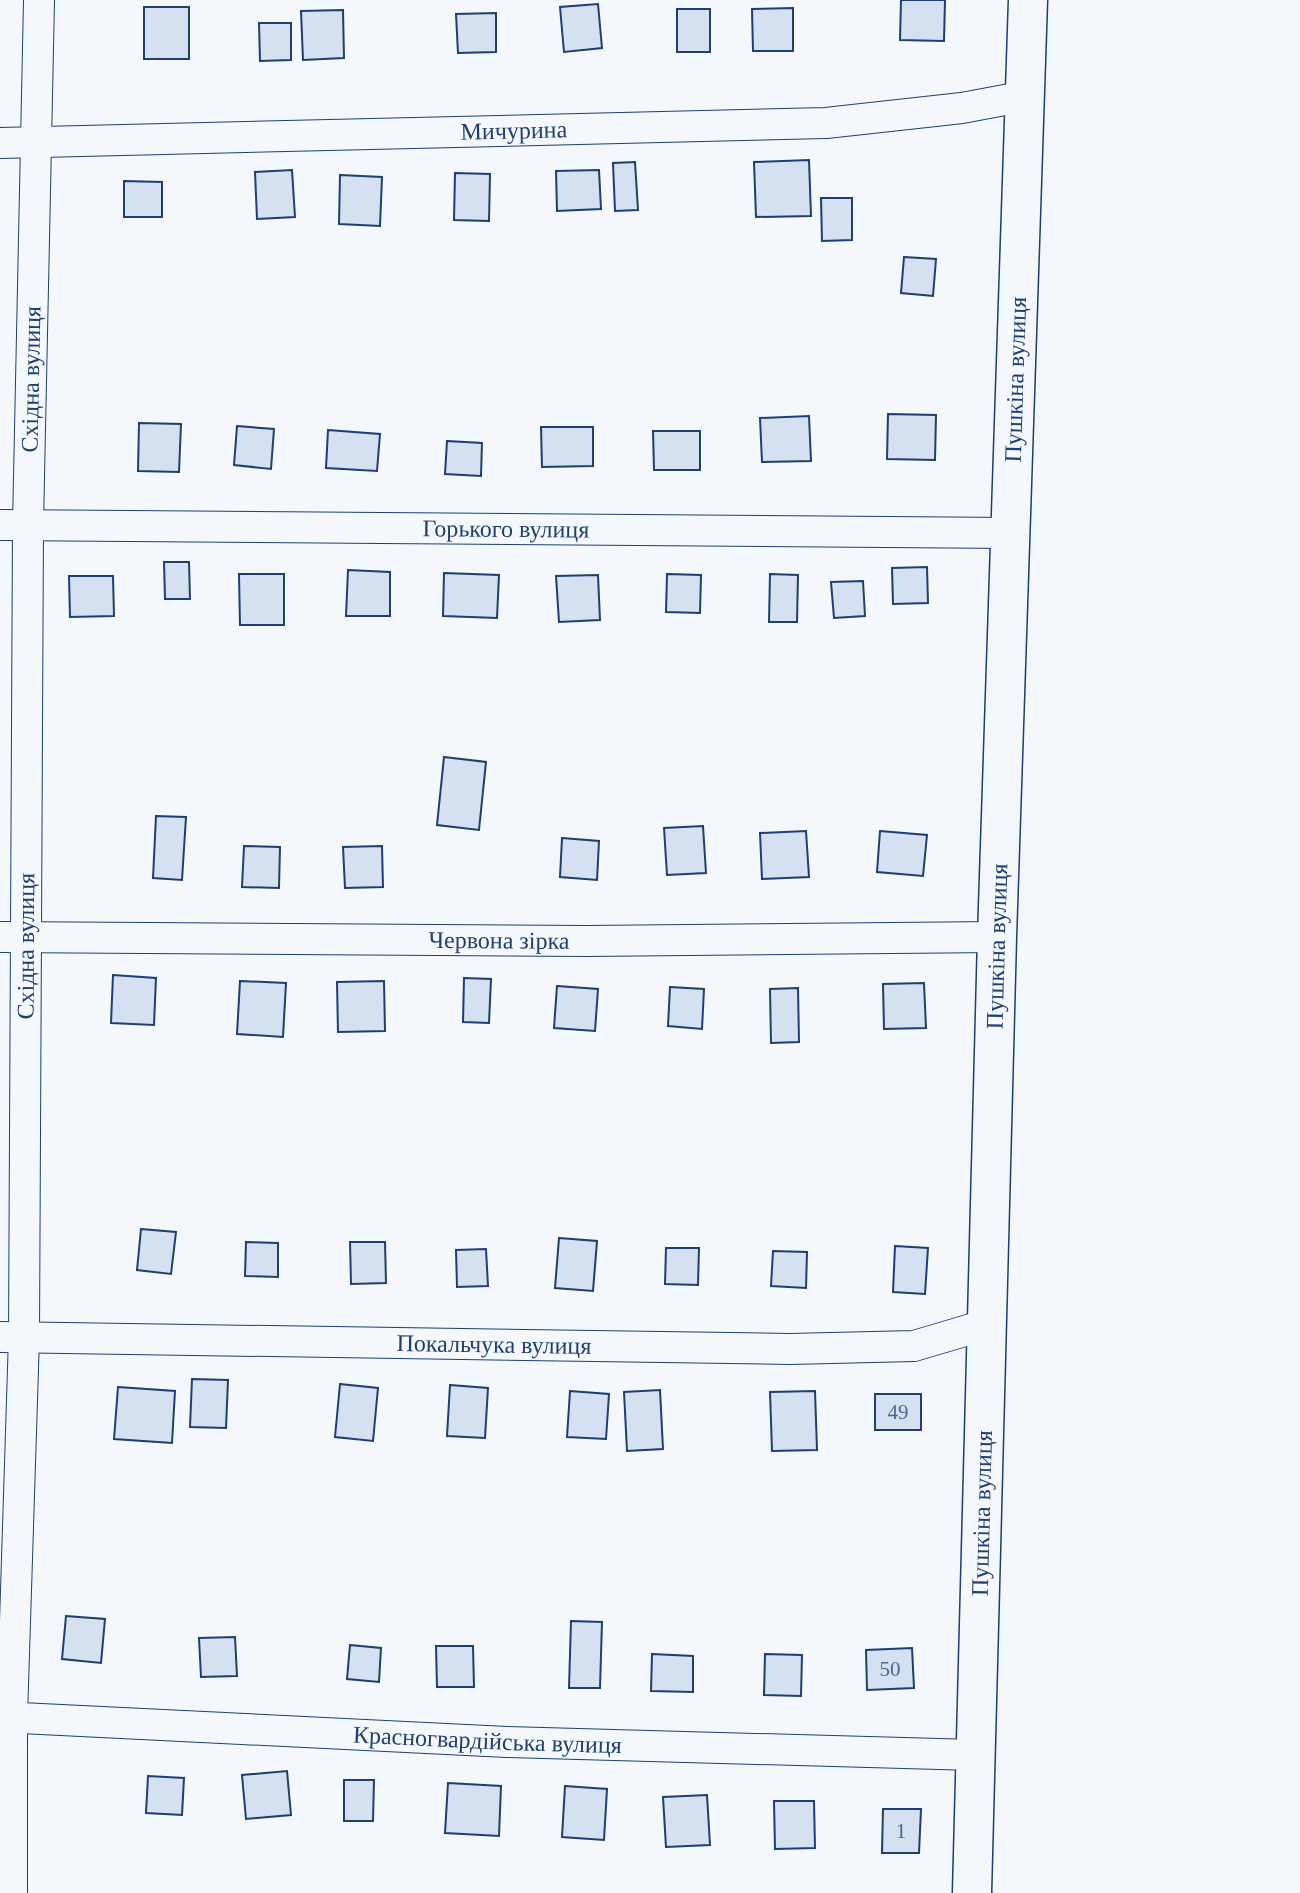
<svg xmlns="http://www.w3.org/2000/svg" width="1300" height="1893" viewBox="0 0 1300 1893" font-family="'Times New Roman',serif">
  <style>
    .building { fill: #d5e0f0; stroke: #1d3f73; stroke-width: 2 }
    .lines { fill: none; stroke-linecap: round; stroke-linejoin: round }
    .minor-casing { stroke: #1d3f73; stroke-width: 32 }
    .secondary-casing { stroke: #1d3f73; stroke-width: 41 }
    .minor { stroke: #f4f7fb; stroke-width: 30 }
    .secondary { stroke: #f4f7fb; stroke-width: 38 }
    .labels { text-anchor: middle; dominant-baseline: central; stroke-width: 5; stroke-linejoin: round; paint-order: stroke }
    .number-label { font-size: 21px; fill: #4b6792 }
    .street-label { font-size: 24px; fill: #1d3f73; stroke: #f4f7fb }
  </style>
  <rect width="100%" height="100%" fill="#f4f7fb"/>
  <g class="building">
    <polygon points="901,0 945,0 944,41 900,40"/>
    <polygon points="598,4 602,48 564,52 560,7"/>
    <rect x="144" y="7" width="45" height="52"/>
    <polygon points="793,8 793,51 753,51 752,9"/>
    <rect x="677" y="9" width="33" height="43"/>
    <polygon points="343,10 344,58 303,60 301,11"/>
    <polygon points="496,13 496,52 458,53 456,14"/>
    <polygon points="259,23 291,23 291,60 260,61"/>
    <polygon points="809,160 811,216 756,217 754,162"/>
    <polygon points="635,162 638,210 615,211 613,163"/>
    <polygon points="292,170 295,217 257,219 255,172"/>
    <polygon points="599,170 601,209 557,211 556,171"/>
    <polygon points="455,173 490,174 489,221 454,220"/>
    <polygon points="340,175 382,177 380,226 339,224"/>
    <polygon points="124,181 162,182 162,217 124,217"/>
    <polygon points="821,198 852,198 852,240 822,241"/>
    <polygon points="904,257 936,259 933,296 901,293"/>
    <polygon points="888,414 936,415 935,460 887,459"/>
    <polygon points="809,416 811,461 762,462 760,418"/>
    <polygon points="139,423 181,424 179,472 138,471"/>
    <polygon points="237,426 274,429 271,469 234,465"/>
    <polygon points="541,427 593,427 593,466 542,467"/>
    <polygon points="328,430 380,434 377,471 326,468"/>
    <polygon points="653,431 700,431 700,470 654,470"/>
    <polygon points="447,441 482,443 481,476 445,474"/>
    <polygon points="164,562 189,562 190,599 165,599"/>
    <polygon points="927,567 928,603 893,604 892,568"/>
    <polygon points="348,570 390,572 390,616 346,616"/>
    <polygon points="444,573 499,575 497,618 443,616"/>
    <polygon points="239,574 284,574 284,625 240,625"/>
    <polygon points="667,574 701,575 700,613 666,612"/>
    <polygon points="770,574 798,575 797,622 769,622"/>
    <polygon points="598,575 600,620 559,622 556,576"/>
    <polygon points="69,576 113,576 114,616 70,617"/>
    <polygon points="863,581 865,616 834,618 831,582"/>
    <polygon points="444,757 486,762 479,830 437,825"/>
    <polygon points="156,816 186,817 182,880 153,878"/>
    <polygon points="703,826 706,873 667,875 664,828"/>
    <polygon points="806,831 809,877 762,879 760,833"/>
    <polygon points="880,831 927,835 923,876 877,872"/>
    <polygon points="562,838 599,841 597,880 560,877"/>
    <polygon points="244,846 280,847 279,888 242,887"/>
    <polygon points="382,846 383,887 345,888 343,847"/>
    <polygon points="113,975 156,978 154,1025 111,1023"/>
    <polygon points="464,978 491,979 489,1023 463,1022"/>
    <polygon points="240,981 286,983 283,1037 237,1034"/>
    <polygon points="384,981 385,1031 338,1032 337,982"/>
    <polygon points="924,983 926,1028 884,1029 883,984"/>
    <polygon points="557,986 598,989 595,1031 554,1028"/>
    <polygon points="670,987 704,989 702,1029 668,1026"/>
    <polygon points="798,988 799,1042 771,1043 770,989"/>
    <polygon points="141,1229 176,1232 171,1274 137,1270"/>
    <polygon points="559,1238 597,1241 593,1291 555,1288"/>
    <polygon points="246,1242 278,1243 278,1277 245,1276"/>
    <polygon points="350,1242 385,1242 386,1283 351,1284"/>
    <polygon points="895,1246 928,1248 925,1294 893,1292"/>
    <polygon points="666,1248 699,1248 698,1285 665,1284"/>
    <polygon points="486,1249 488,1286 457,1287 456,1250"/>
    <polygon points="773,1251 807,1252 806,1288 771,1286"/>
    <polygon points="192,1379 228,1380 226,1428 190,1427"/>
    <polygon points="340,1384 378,1388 373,1441 335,1437"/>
    <polygon points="450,1385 488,1388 485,1438 447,1436"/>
    <polygon points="118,1387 175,1391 172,1443 114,1439"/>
    <polygon points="660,1390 663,1449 627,1451 624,1392"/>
    <polygon points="570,1391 609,1394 606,1439 567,1437"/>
    <polygon points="815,1391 817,1450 772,1451 770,1392"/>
    <rect x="875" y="1394" width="46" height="36"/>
    <polygon points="66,1616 105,1619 101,1663 62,1659"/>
    <polygon points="571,1621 602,1622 600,1688 569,1688"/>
    <polygon points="235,1637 237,1676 201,1677 199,1638"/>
    <polygon points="350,1645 381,1648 379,1682 347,1679"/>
    <polygon points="436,1646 473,1646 474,1687 437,1687"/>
    <polygon points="912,1648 914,1688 867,1690 866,1650"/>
    <polygon points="652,1654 693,1656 693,1692 651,1691"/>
    <polygon points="765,1654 802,1655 801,1696 764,1695"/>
    <polygon points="287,1771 291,1815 246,1819 242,1775"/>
    <polygon points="148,1776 184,1778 182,1815 146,1813"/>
    <polygon points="344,1780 374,1780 373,1821 344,1821"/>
    <polygon points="448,1783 501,1786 499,1836 445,1833"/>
    <polygon points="565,1786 607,1789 604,1840 562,1837"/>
    <polygon points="707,1795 710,1845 666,1847 663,1797"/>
    <polygon points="774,1801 814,1801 815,1848 775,1849"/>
    <polygon points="883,1809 921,1809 919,1853 882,1853"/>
  </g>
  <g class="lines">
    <defs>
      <g id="minor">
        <path id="s1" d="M 0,143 L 826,123 L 962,108 L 1026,96"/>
        <path id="s2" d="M 0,525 L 1011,533"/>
        <path id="s3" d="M 0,937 L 586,941 L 997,937"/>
        <path id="s4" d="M 0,1337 L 790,1349 L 914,1346 L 985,1325"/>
        <path id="s5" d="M 0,1717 L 507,1742 L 975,1755"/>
        <path id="s6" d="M 12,1893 L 12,1717 L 24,1337 L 28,525 L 39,0"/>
      </g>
      <g id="secondary">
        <path id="s7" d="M 972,1893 L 997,937 L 1028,0"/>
      </g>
    </defs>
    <use href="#minor" class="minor-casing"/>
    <use href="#secondary" class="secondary-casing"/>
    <use href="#minor" class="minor"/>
    <use href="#secondary" class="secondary"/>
  </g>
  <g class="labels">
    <g class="number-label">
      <text x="898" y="1412">49</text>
      <text x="890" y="1669">50</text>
      <text x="901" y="1831">1</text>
    </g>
    <g class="street-label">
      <text stroke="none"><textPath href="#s1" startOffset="514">Мичурина</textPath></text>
      <text stroke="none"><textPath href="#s6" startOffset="1514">Східна вулиця</textPath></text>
      <text stroke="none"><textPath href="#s7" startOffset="1514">Пушкіна вулиця</textPath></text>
      <text stroke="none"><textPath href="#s2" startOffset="506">Горького вулиця</textPath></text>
      <text stroke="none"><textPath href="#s3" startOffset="499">Червона зірка</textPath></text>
      <text stroke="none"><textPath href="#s7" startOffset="947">Пушкіна вулиця</textPath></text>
      <text stroke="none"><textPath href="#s6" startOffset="947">Східна вулиця</textPath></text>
      <text stroke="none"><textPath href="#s4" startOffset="494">Покальчука вулиця</textPath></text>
      <text stroke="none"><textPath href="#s7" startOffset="380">Пушкіна вулиця</textPath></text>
      <text stroke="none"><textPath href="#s5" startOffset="488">Красногвардійська вулиця</textPath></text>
    </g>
  </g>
</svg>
